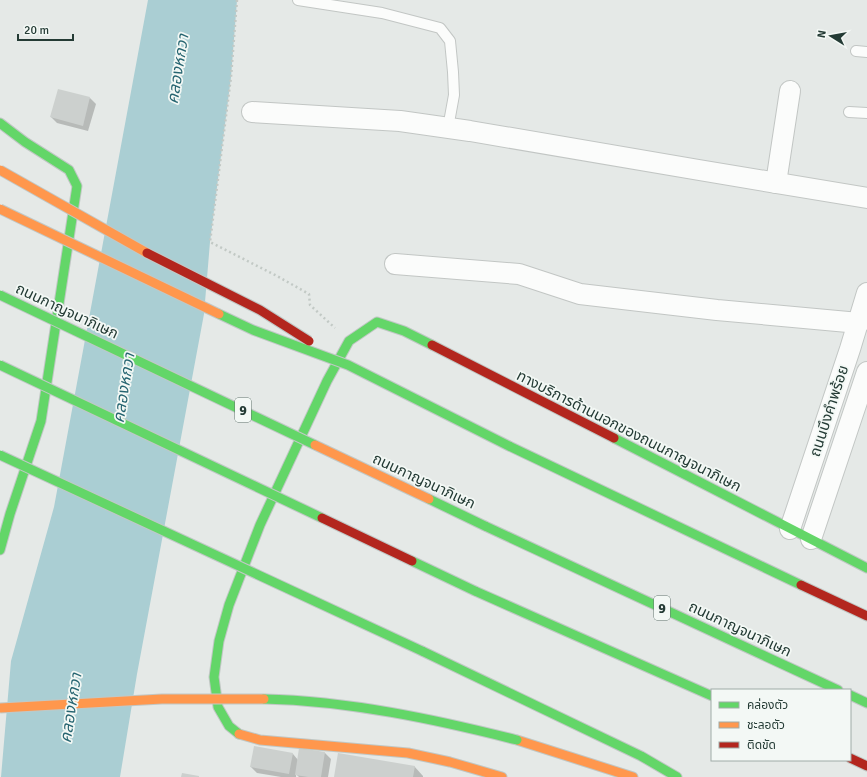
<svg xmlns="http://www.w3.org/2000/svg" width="867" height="777" viewBox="0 0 867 777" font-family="Signika,'Noto Sans Thai',sans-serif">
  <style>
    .water { fill: #aaced3 }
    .shadow { fill: #0003 }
    .building { fill: #ccd0ce }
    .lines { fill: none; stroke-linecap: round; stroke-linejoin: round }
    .lane-casing { stroke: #c2c6c4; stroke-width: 12 }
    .street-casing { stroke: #c2c6c4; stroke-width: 22 }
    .fast-casing { stroke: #c0c7c4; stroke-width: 11 }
    .slow-casing { stroke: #c0c7c4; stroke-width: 11 }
    .jam-casing { stroke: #c0c7c4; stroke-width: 11 }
    .path { stroke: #c2c9c5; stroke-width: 2.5; stroke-dasharray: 2 3; stroke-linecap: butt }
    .lane { stroke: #fbfcfb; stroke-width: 10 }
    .street { stroke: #fbfcfb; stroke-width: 20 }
    .fast { stroke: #63d668; stroke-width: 9 }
    .slow { stroke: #ff974d; stroke-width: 9 }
    .jam { stroke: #b3261e; stroke-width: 9 }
    .fast-bridge-casing { stroke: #c1c8c6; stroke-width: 11; stroke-linecap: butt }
    .slow-bridge-casing { stroke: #c1c8c6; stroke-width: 11; stroke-linecap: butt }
    .jam-bridge-casing { stroke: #c1c8c6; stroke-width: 11; stroke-linecap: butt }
    .fast-bridge { stroke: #63d668; stroke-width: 9 }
    .slow-bridge { stroke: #ff974d; stroke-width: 9 }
    .jam-bridge { stroke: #b3261e; stroke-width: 9 }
    .labels { text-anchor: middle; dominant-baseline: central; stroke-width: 3.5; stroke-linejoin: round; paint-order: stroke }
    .shield { fill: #f3f8f5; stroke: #62746f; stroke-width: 1 }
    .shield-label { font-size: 14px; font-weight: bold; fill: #243b35 }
    .street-label { font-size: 15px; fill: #243b35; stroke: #f3f8f5 }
    .water-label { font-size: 16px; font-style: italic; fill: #256470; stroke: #f3f8f5 }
  </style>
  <rect width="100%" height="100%" fill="#e5e9e7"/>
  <polygon class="water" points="148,0 237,0 231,77 210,242 204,314 137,674 120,777 1,777 11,661 54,507"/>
  <g class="shadow">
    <polygon points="90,98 96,104 88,131 57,123 51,117"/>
    <polygon points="325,753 331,759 328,777 299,777 296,774 296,777 281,777 257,773 251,767 293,754 298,760"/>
    <polygon points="414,766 423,776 423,777 335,777"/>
  </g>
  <g class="building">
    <polygon points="58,89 90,97 83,126 50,117"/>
    <polygon points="254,746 293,753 289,774 250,767"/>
    <polygon points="299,748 325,752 321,777 308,777 295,775"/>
    <polygon points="338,753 415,766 413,777 334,777"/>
    <polygon points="182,773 199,776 199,777 181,777"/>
  </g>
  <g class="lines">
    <defs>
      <g id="lane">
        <polyline points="298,0 382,13 440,28 450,41 453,72 454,95 448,128"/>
        <polyline points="856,51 867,52"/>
        <polyline points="849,112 867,113"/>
      </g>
      <g id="street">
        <polyline points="252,112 400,121 470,131 699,170 867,198"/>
        <polyline points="776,183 790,91"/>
        <polyline points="395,264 519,274 580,294 717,310 859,323"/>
        <polyline points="790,529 850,349 867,293"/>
        <polyline points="811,539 867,372"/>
      </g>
      <g id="fast">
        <polyline points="0,123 25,142 69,170 77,186 41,421 10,514 0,550"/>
        <polyline points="614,438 867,568"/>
        <polyline points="509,446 801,585"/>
        <polyline points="485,526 838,690"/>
        <polyline points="475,591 712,696"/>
        <polyline points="422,651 641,756 677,777"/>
        <polyline points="850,695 867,703"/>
        <polyline points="239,734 229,726 218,707 214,677 219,641 229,605 260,525 327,381 349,341 377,322 404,331 432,345"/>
      </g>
      <g id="slow">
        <polyline points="239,734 260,740 408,753 450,762 502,777"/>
        <polyline points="517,740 633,777"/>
      </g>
      <g id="jam">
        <polyline points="432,345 614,438"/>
        <polyline points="801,585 867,616"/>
        <polyline points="850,758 867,766"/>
      </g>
    </defs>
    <use href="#lane" class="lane-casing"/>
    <use href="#street" class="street-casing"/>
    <use href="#fast" class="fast-casing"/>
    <use href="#slow" class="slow-casing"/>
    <use href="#jam" class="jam-casing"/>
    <polyline class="path" points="237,0 231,77 210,242 277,276 309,294 310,305 335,328"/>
    <use href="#lane" class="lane"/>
    <use href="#street" class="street"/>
    <use href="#fast" class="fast"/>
    <use href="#slow" class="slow"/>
    <use href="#jam" class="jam"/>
    <defs>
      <g id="fast-bridge">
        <polyline points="0,295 315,445"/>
        <polyline points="219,314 253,330 348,365 509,446"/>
        <polyline points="0,365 322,518"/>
        <polyline points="0,455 422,651"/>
        <polyline points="429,499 485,526"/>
        <polyline points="412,561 475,591"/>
        <path d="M 264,699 C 349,701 434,719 517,740"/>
      </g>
      <g id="slow-bridge">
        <polyline points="0,170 147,253"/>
        <polyline points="0,209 219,314"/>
        <polyline points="315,445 429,499"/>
        <polyline points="0,708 162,699 264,699"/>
      </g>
      <g id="jam-bridge">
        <polyline points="147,253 260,310 309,341"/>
        <polyline points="322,518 412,561"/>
      </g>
    </defs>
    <use href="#fast-bridge" class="fast-bridge-casing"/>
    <use href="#slow-bridge" class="slow-bridge-casing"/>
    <use href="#jam-bridge" class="jam-bridge-casing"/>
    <use href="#fast-bridge" class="fast-bridge"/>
    <use href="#slow-bridge" class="slow-bridge"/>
    <use href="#jam-bridge" class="jam-bridge"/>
  </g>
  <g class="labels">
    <g class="shield">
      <rect x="235" y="398" width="16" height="24" rx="3"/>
      <rect x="654" y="596" width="16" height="24" rx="3"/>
    </g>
    <g class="shield-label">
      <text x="243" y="410">9</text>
      <text x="662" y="608">9</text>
    </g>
    <g class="street-label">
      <text transform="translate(67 311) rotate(25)">ถนนกาญจนาภิเษก</text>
      <text transform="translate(829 411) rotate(-72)">ถนนบึงคำพร้อย</text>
      <text transform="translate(629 431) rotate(27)">ทางบริการด้านนอกของถนนกาญจนาภิเษก</text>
      <text transform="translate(424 481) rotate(25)">ถนนกาญจนาภิเษก</text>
      <text transform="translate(740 629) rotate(25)">ถนนกาญจนาภิเษก</text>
    </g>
    <g class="water-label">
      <text transform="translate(178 69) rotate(-81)">คลองหกวา</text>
      <text transform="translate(124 388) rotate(-81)">คลองหกวา</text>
      <text transform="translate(71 708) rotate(-81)">คลองหกวา</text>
    </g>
  </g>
  <rect x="711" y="689" width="140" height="72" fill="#f3f8f5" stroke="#a0aca8"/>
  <rect x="719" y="702" width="20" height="6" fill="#63d668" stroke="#a0aca8"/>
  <text x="747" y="709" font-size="12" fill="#243b35">คล่องตัว</text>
  <rect x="719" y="722" width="20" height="6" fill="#ff974d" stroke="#a0aca8"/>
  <text x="747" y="729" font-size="12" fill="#243b35">ชะลอตัว</text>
  <rect x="719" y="742" width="20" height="6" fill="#b3261e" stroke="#a0aca8"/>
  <text x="747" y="749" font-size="12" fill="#243b35">ติดขัด</text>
  <g transform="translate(831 36) rotate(281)" stroke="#f3f8f5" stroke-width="3" paint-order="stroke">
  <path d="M0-3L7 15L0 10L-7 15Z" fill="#243b35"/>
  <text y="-6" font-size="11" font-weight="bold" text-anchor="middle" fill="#243b35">N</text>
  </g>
  <path d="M18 34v6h55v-6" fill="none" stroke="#243b35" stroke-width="2"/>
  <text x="24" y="34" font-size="12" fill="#243b35" stroke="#f3f8f5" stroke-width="3" paint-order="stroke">20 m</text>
</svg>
